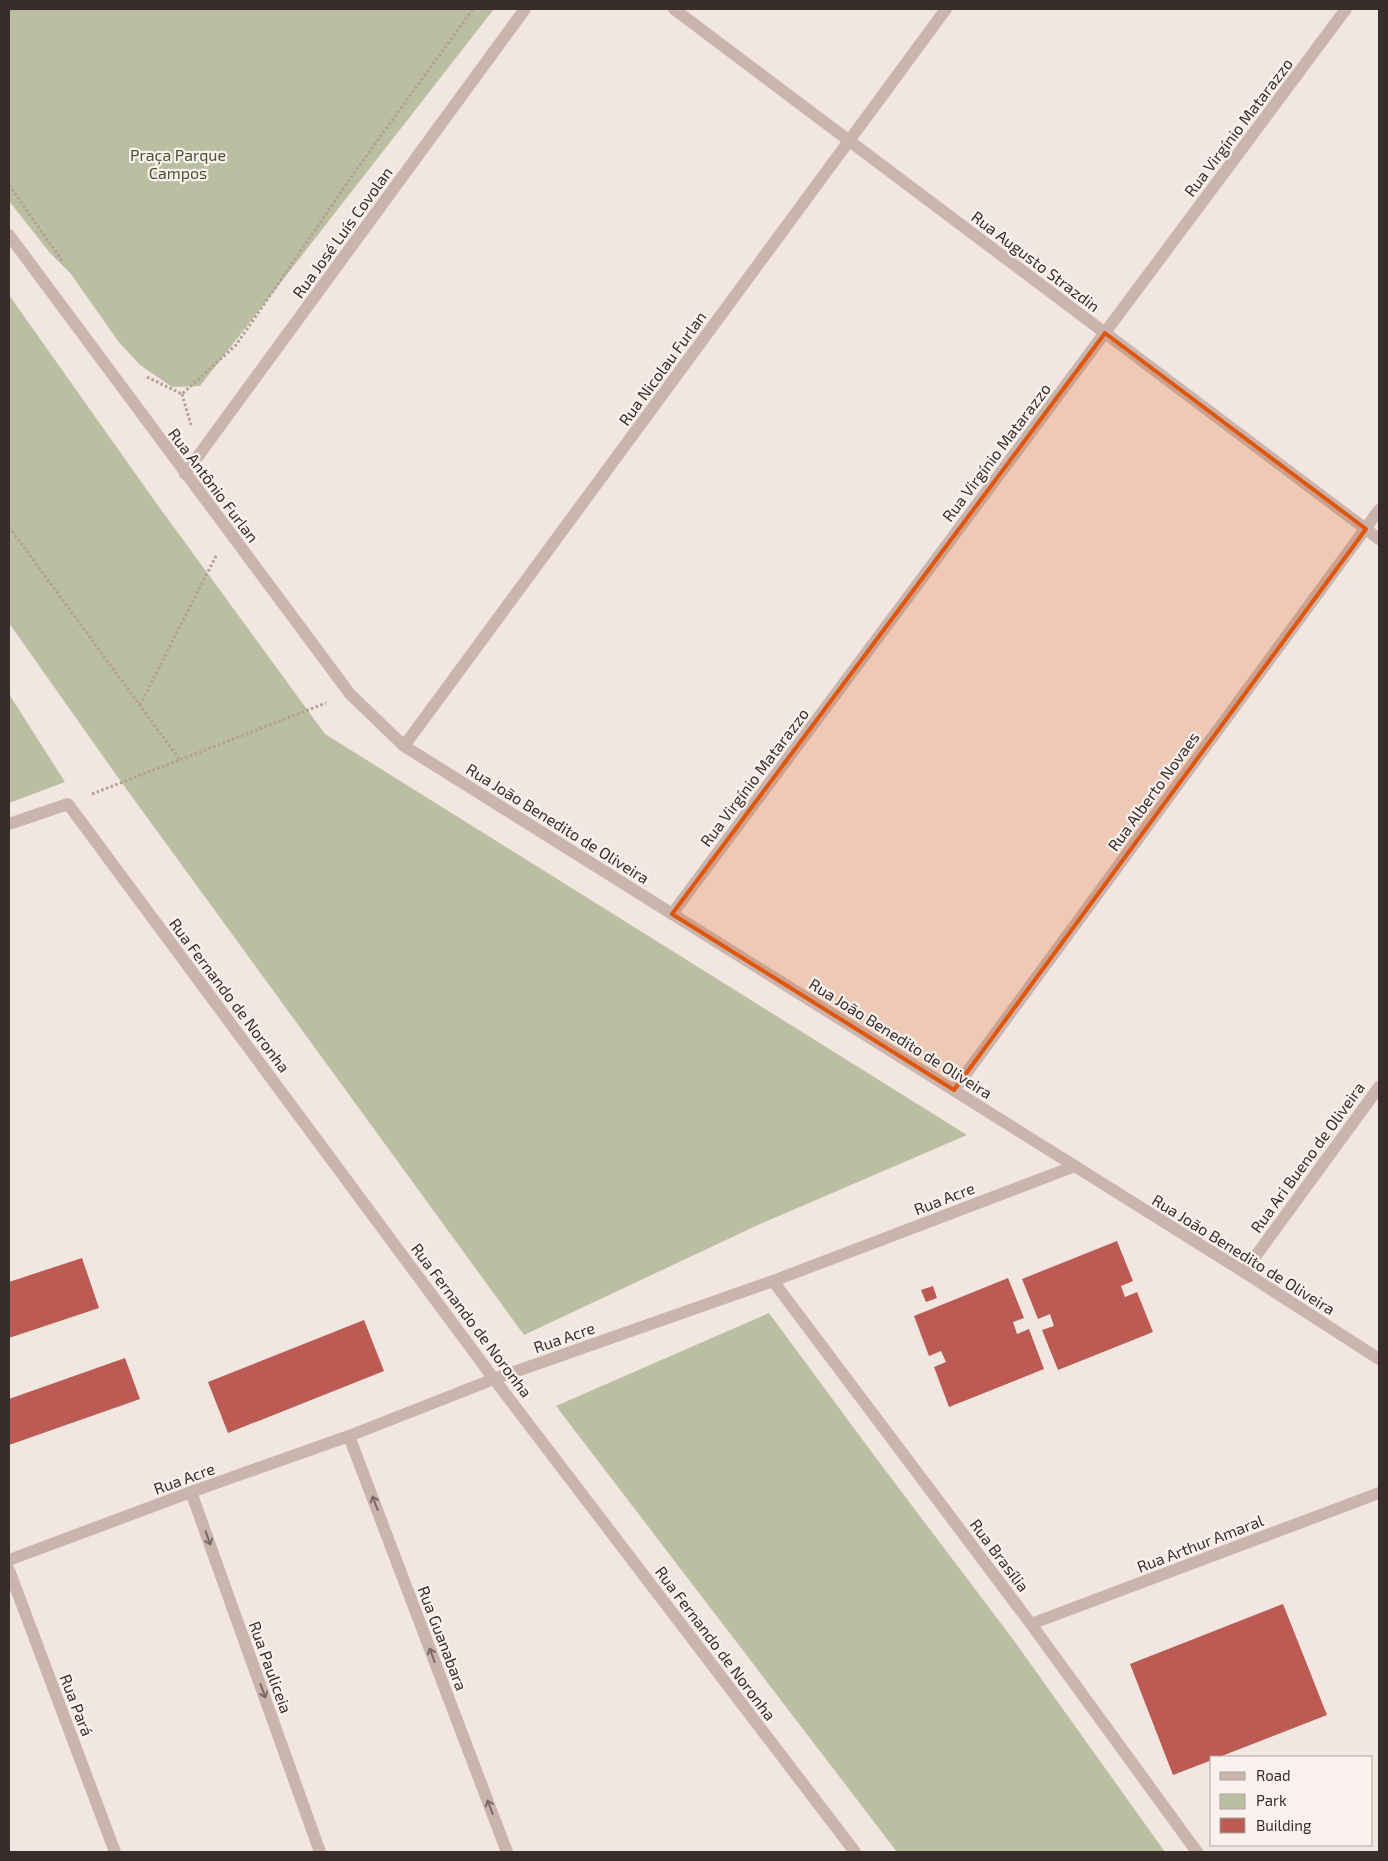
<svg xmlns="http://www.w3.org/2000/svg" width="1388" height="1861" viewBox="0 0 1388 1861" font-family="'Exo 2',sans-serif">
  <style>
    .green { fill: #bbbfa1 }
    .building { fill: #bb5b54 }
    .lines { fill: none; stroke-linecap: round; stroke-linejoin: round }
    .path { stroke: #b49f97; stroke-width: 3; stroke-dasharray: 2.5 2.5; stroke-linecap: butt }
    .minor { stroke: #c9b5ad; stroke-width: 12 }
    .tertiary { stroke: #c9b5ad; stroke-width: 12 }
    .oneway { stroke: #796a66 }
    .marked { fill: #df570e; fill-opacity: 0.2; stroke: #df570e; stroke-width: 4; stroke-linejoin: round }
    .labels { text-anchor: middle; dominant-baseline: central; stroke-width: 4.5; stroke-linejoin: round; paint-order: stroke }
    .street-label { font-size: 16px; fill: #382d2b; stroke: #f9f1ed }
    .park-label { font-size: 16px; fill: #4d5431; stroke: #f9f1ed }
  </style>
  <rect width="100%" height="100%" fill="#f1e6e0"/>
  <g class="green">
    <polygon points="9,9 494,9 200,386 172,387 140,365 118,341 71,274 50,253 9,201"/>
    <polygon points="9,295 154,500 325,734 967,1135 760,1224 524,1335 114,772 9,623"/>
    <polygon points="9,694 65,782 9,803"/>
    <polygon points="769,1313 873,1454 1015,1642 1165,1852 897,1852 556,1406"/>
  </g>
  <g class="building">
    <polygon points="1117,1241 1133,1281 1121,1286 1125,1297 1137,1292 1153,1332 1058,1370 1042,1330 1054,1326 1050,1314 1038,1319 1022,1279"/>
    <polygon points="82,1258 99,1308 9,1338 9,1282"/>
    <polygon points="1008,1278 1024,1318 1013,1322 1017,1334 1029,1329 1044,1369 949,1407 934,1367 946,1362 941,1351 929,1356 914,1316"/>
    <polygon points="933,1286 937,1298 926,1302 921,1290"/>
    <polygon points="364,1320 384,1371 228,1433 208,1382"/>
    <polygon points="125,1358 140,1399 9,1445 9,1399"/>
    <polygon points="1283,1604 1327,1715 1219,1757 1212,1757 1212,1760 1173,1775 1130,1664"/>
  </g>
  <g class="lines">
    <g class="path">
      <polyline points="9,185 63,262"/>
      <polyline points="147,377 182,394 236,345 359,166 473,9"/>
      <polyline points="182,394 191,425"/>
      <polyline points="9,527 180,760"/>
      <polyline points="140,705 217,554"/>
      <polyline points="92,794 326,703"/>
    </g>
    <g class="minor">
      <polyline points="674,9 1379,539"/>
      <polyline points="185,474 525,9"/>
      <polyline points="404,746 946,9"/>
      <polyline points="9,824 68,804 494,1379 855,1852"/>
      <polyline points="672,914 1346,9"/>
      <polyline points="954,1090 1379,510"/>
      <polyline points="1244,1272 1379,1087"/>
      <polyline points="773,1281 1031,1624 1197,1852"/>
      <polyline points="349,1436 507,1852"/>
      <polyline points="191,1492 320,1852"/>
      <polyline points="9,1560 191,1492 349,1436 494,1379 773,1281 1075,1166"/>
      <polyline points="9,1570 115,1852"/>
      <polyline points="1031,1624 1379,1493"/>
    </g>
    <polyline class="tertiary" points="9,235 350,694 404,746 1244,1272 1379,1359"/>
  </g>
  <defs><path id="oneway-shaft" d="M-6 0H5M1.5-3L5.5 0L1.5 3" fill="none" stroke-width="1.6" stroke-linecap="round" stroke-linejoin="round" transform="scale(1.25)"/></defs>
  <g class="oneway">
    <use href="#oneway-shaft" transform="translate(375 1503) rotate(-111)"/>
    <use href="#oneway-shaft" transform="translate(208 1538) rotate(70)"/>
    <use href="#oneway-shaft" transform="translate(432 1655) rotate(-111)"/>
    <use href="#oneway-shaft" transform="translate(263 1691) rotate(70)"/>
    <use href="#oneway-shaft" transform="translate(490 1807) rotate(-111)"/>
  </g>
  <path class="marked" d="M 1105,333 L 1366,529 L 954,1090 L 672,914 Z"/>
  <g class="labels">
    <g class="street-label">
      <text transform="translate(1238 127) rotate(-53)">Rua Virgínio Matarazzo</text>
      <text transform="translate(342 232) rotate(-54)">Rua José Luís Covolan</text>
      <text transform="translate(1036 261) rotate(37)">Rua Augusto Strazdin</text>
      <text transform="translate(662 368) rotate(-54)">Rua Nicolau Furlan</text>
      <text transform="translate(996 452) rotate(-53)">Rua Virgínio Matarazzo</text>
      <text transform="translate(214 485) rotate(53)">Rua Antônio Furlan</text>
      <text transform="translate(754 777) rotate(-53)">Rua Virgínio Matarazzo</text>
      <text transform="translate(1153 791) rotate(-54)">Rua Alberto Novaes</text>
      <text transform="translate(558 823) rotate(32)">Rua João Benedito de Oliveira</text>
      <text transform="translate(230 995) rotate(53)">Rua Fernando de Noronha</text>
      <text transform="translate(901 1038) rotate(32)">Rua João Benedito de Oliveira</text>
      <text transform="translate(1307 1157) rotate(-54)">Rua Ari Bueno de Oliveira</text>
      <text transform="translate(944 1198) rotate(-21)">Rua Acre</text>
      <text transform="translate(1244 1254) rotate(32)">Rua João Benedito de Oliveira</text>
      <text transform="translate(472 1320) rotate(53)">Rua Fernando de Noronha</text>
      <text transform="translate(564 1337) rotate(-19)">Rua Acre</text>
      <text transform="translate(184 1478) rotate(-20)">Rua Acre</text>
      <text transform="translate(1200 1543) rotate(-21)">Rua Arthur Amaral</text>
      <text transform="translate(1000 1555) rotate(53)">Rua Brasília</text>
      <text transform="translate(443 1638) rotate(69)">Rua Guanabara</text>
      <text transform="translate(716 1643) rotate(53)">Rua Fernando de Noronha</text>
      <text transform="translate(271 1667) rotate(70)">Rua Pauliceia</text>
      <text transform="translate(77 1705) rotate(69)">Rua Pará</text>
    </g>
    <g class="park-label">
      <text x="178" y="154">Praça Parque<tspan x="178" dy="18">Campos</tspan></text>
    </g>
  </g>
  <rect width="1388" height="1861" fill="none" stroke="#382d2b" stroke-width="20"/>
  <rect x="1210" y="1756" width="162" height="90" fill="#f9f1ed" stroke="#aca39f"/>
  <rect x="1220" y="1772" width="25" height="8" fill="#c9b5ad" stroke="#aca39f"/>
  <text x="1256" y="1781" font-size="15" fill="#382d2b">Road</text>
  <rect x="1220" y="1794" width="25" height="15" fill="#bbbfa1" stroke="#aca39f"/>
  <text x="1256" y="1806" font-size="15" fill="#382d2b">Park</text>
  <rect x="1220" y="1818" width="25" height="15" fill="#bb5b54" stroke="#aca39f"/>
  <text x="1256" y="1831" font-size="15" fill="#382d2b">Building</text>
</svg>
